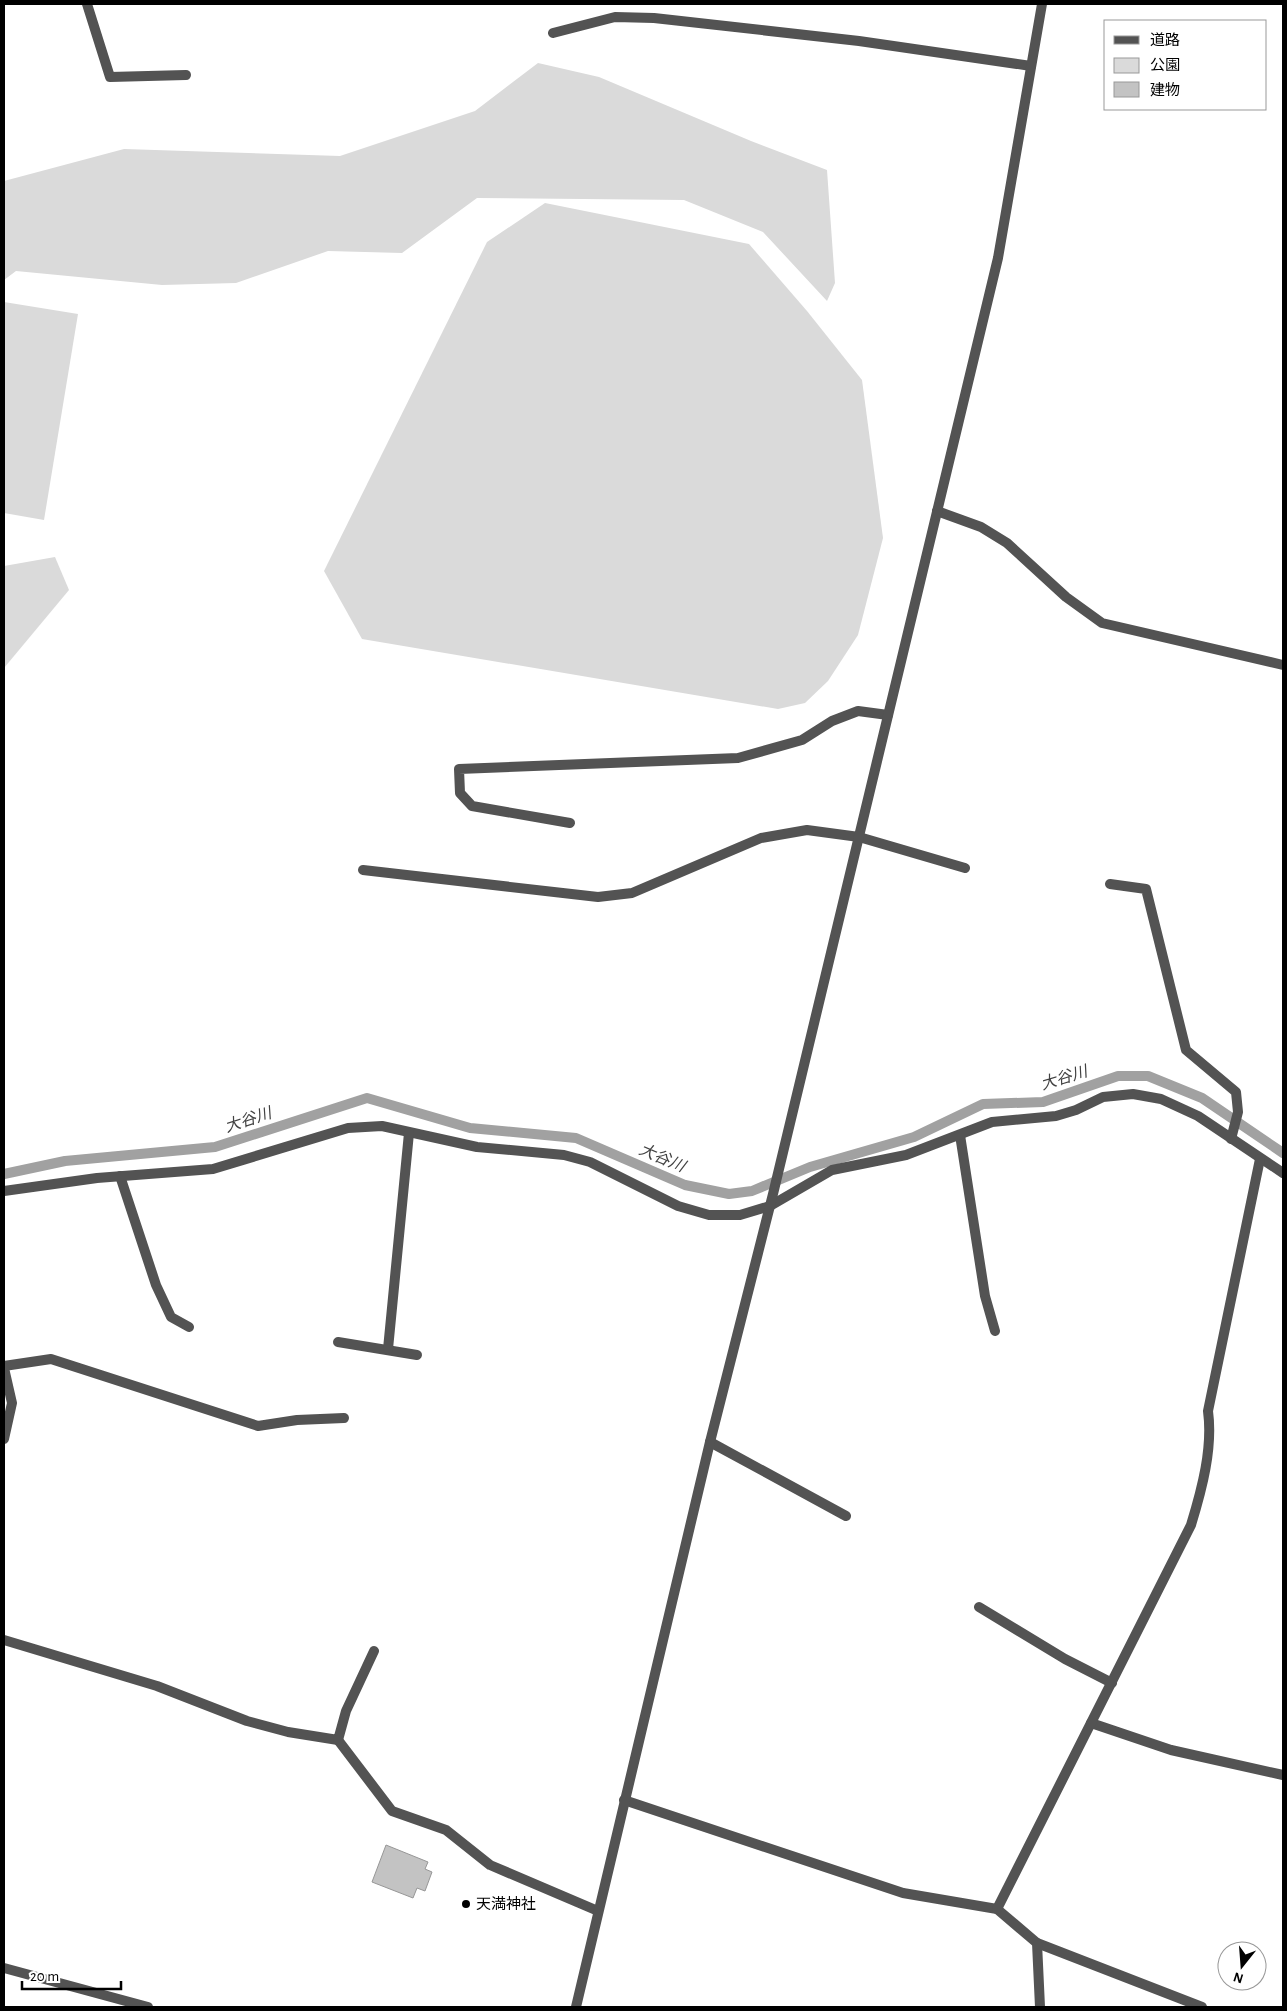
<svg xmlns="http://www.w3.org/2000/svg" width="1287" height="2011" viewBox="0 0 1287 2011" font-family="'Alegreya Sans','Noto Sans JP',sans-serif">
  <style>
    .green { fill: #dadada }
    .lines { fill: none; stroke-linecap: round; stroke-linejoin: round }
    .stream { stroke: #a1a1a1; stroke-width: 10 }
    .building { fill: #c3c3c3; stroke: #979797 }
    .lane { stroke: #535353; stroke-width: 10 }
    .street { stroke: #535353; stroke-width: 10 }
    .poi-dot { fill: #000; stroke: #fff; stroke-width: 2 }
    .labels { text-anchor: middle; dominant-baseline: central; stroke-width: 5; stroke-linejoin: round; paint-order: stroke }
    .poi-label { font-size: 15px; fill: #000; stroke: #fff; text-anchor: start }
    .water-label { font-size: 16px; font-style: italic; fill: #424242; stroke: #fff }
  </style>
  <rect width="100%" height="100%" fill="#fff"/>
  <g class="green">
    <polygon points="538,63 599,77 751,141 827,170 835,283 827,301 763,232 684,200 477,198 402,253 328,251 236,283 162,285 16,271 4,280 4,181 124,149 340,156 475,111"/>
    <polygon points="545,203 749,244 807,311 862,380 883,538 858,635 828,681 805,703 778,709 362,639 324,571 487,242"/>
    <polygon points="4,302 78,314 44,520 4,513"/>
    <polygon points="55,557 69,590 4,668 4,566"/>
  </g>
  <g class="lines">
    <polyline class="stream" points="4,1174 65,1161 215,1147 367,1098 470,1128 576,1138 685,1185 729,1194 752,1191 810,1167 914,1137 983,1104 1043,1102 1118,1076 1148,1076 1202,1098 1283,1153"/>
  </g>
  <polygon class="building" points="386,1845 428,1862 425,1869 432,1872 425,1891 417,1888 413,1898 372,1882"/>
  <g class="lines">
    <g class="lane">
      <polyline points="937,511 981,527 1007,543 1066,597 1102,623 1283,665"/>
      <polyline points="570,823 472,806 460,793 459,769 738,758 802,740 832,721 858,711 888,715"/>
      <polyline points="1110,884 1146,889 1186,1050 1236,1092 1238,1112 1231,1139"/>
      <polyline points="960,1135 985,1296 995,1331"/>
      <polyline points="710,1442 846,1516"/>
      <polyline points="979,1607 1065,1659 1112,1683"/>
      <polyline points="1091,1723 1171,1750 1283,1775"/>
      <polyline points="1037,1943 1202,2007"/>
    </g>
    <g class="street">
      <polyline points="87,4 110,77 186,75"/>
      <polyline points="553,33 615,17 654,18 859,41 1031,66"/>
      <polyline points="363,870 598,897 632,893 761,838 807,830 859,837 965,868"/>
      <polyline points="120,1176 156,1285 171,1317 189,1327"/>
      <polyline points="4,1191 97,1178 213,1169 348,1128 382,1126 477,1147 564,1155 590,1162 678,1206 709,1215 740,1215 770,1206 832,1170 906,1155 992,1122 1056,1116 1076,1110 1103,1097 1133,1094 1161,1099 1198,1116 1283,1173"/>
      <polyline points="338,1342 417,1355"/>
      <polyline points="388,1349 409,1133"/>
      <polyline points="4,1366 51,1359 258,1426 297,1420 344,1418"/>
      <polyline points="4,1368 12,1403 4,1439"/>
      <polyline points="4,1640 157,1686 247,1721 288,1732 338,1740 346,1711 374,1651"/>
      <polyline points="338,1740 392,1811 446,1830 490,1865 598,1911"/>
      <polyline points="624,1800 903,1893 997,1909 1037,1943 1040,2007"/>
      <path d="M 997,1909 L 1191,1525 C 1202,1489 1213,1448 1208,1411 L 1260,1159"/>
      <polyline points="4,1968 148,2007"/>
      <polyline points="576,2007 710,1442 773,1194 998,258 1042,4"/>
    </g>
  </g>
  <circle class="poi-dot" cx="466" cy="1904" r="5"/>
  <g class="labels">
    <g class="poi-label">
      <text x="476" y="1904">天満神社</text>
    </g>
    <g class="water-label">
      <text transform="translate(1064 1078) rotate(-17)">大谷川</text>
      <text transform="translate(248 1120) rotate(-18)">大谷川</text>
      <text transform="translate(662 1158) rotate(23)">大谷川</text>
    </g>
  </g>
  <rect width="1287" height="2011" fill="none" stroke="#000000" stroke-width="10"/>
  <rect x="1104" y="20" width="162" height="90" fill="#ffffff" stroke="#999999"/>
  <rect x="1114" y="36" width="25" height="8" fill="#535353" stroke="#999999"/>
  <text x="1150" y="45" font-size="15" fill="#000000">道路</text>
  <rect x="1114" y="58" width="25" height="15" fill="#dadada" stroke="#999999"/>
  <text x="1150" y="70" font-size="15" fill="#000000">公園</text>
  <rect x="1114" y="82" width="25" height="15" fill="#c3c3c3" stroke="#999999"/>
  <text x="1150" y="95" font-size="15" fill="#000000">建物</text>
  <g transform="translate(1242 1966) rotate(197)"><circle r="24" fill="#ffffff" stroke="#999999"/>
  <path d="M0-4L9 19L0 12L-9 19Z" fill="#000000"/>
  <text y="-8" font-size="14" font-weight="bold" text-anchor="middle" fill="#000000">N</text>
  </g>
  <path d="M22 1981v8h99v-8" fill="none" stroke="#000000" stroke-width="2.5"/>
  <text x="30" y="1981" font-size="15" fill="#000000" stroke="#ffffff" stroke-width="4" paint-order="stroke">20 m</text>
</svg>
